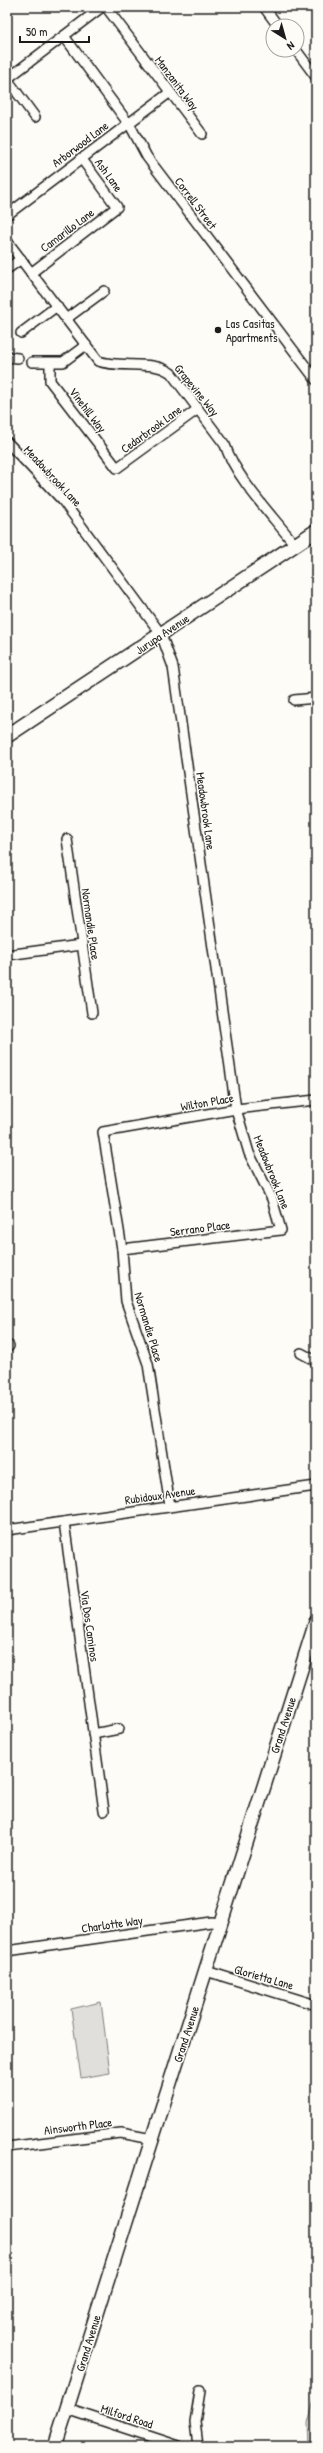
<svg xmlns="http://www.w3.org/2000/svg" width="323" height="2453" viewBox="0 0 323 2453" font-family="'Patrick Hand',sans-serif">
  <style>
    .green { fill: #e0dfdb; stroke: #7e7e7c }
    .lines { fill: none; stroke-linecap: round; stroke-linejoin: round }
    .street-casing { stroke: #1c1c1c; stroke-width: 12 }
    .secondary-casing { stroke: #1c1c1c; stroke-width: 16 }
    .street { stroke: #fdfcf7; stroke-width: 9 }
    .secondary { stroke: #fdfcf7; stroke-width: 13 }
    .poi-dot { fill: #1c1c1c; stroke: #fdfcf7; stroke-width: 1.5 }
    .labels { text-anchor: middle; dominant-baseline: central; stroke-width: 3; stroke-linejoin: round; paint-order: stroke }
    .street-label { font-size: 12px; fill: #1c1c1c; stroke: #fdfcf7 }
    .poi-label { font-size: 12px; fill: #1c1c1c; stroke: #fdfcf7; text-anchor: start }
  </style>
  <rect width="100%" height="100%" fill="#fdfcf7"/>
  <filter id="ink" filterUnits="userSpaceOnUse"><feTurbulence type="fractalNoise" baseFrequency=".025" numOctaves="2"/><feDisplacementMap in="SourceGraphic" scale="8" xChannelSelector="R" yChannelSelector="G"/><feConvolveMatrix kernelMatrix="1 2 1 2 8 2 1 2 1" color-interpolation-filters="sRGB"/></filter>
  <g filter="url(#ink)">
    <g class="green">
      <polygon points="101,2002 110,2073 81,2078 71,2009"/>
      <polygon points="316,2393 316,2446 309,2446 308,2423"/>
    </g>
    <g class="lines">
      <defs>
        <g id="street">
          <polyline points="106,7 202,134"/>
          <polyline points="264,7 278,26"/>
          <polyline points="64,36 131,127 147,157 316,380"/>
          <polyline points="296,50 316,77"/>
          <polyline points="7,79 102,7"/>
          <polyline points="7,79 35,117"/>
          <polyline points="7,215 169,93"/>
          <path d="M 7,241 L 98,361 C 121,369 152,359 171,373 L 225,445 C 237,480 272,515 295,545"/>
          <polyline points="7,269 21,259"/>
          <polyline points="31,273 117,207 81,158"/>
          <polyline points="66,319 104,291"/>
          <polyline points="21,333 57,306"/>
          <polyline points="7,357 18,358"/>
          <polyline points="32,362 63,362 86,345"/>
          <polyline points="50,363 50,381 117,468 198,409"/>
          <polyline points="7,442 63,501 161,634 173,667 236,1109 249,1153 272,1199 281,1230 122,1249"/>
          <polyline points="294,700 316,698"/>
          <polyline points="67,839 92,1013"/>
          <polyline points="7,955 81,945"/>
          <polyline points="7,1346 9,1346"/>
          <polyline points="301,1353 316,1361"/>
          <polyline points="170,1506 148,1364 126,1301 122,1249 103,1132 236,1109 316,1100"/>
          <polyline points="64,1522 104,1811"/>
          <polyline points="7,1530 316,1486"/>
          <polyline points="93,1734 119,1729"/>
          <polyline points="7,1951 211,1922 221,1923"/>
          <polyline points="206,1971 316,2005"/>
          <polyline points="7,2147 121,2133 152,2139"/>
          <polyline points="67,2409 179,2446"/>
          <polyline points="198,2446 195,2422 200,2391"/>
        </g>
        <g id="secondary">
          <polyline points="7,736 316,531"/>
          <polyline points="55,2446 316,1622"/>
        </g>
      </defs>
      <use href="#street" class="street-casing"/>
      <use href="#secondary" class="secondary-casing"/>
      <use href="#street" class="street"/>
      <use href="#secondary" class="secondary"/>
    </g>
  </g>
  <circle class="poi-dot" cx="218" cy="330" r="4"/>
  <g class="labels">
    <g class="street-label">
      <text transform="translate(177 83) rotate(53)">Manzanita Way</text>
      <text transform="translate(80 144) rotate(-37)">Arborwood Lane</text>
      <text transform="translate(109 175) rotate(54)">Ash Lane</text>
      <text transform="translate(196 203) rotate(53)">Correll Street</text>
      <text transform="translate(67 230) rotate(-37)">Camarillo Lane</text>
      <text transform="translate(197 390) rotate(51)">Grapevine Way</text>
      <text transform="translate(88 410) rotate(53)">Vinehill Way</text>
      <text transform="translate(151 429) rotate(-36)">Cedarbrook Lane</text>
      <text transform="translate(53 476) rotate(47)">Meadowbrook Lane</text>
      <text transform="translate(162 634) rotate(-34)">Jurupa Avenue</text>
      <text transform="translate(206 811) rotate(82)">Meadowbrook Lane</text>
      <text transform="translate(91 924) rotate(82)">Normandie Place</text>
      <text transform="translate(207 1102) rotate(-10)">Wilton Place</text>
      <text transform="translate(272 1172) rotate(68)">Meadowbrook Lane</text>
      <text transform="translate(200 1228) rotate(-7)">Serrano Place</text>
      <text transform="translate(149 1327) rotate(73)">Normandie Place</text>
      <text transform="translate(160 1495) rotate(-8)">Rubidoux Avenue</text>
      <text transform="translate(90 1626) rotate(82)">Via Dos Caminos</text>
      <text transform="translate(283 1725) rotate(-72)">Grand Avenue</text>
      <text transform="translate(112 1924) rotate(-8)">Charlotte Way</text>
      <text transform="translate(264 1977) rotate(16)">Glorietta Lane</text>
      <text transform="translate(186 2034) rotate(-72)">Grand Avenue</text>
      <text transform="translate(78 2126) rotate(-7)">Ainsworth Place</text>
      <text transform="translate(88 2343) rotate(-73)">Grand Avenue</text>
      <text transform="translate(127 2416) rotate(18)">Milford Road</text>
    </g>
    <g class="poi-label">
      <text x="226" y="323">Las Casitas<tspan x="226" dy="14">Apartments</tspan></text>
    </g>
  </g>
  <rect width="323" height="2453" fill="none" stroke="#fdfcf7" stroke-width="24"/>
  <rect x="12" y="12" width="299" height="2429" fill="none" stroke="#1c1c1c" stroke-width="1.5" filter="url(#ink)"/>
  <g transform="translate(285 38) rotate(143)"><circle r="19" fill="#fdfcf7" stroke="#a3a29f"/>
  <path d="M0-3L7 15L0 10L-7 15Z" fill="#1c1c1c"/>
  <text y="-6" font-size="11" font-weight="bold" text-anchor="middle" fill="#1c1c1c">N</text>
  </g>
  <path d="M20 36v6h69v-6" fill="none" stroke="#1c1c1c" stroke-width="2"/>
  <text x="26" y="36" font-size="12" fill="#1c1c1c" stroke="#fdfcf7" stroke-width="3" paint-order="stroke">50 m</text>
</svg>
